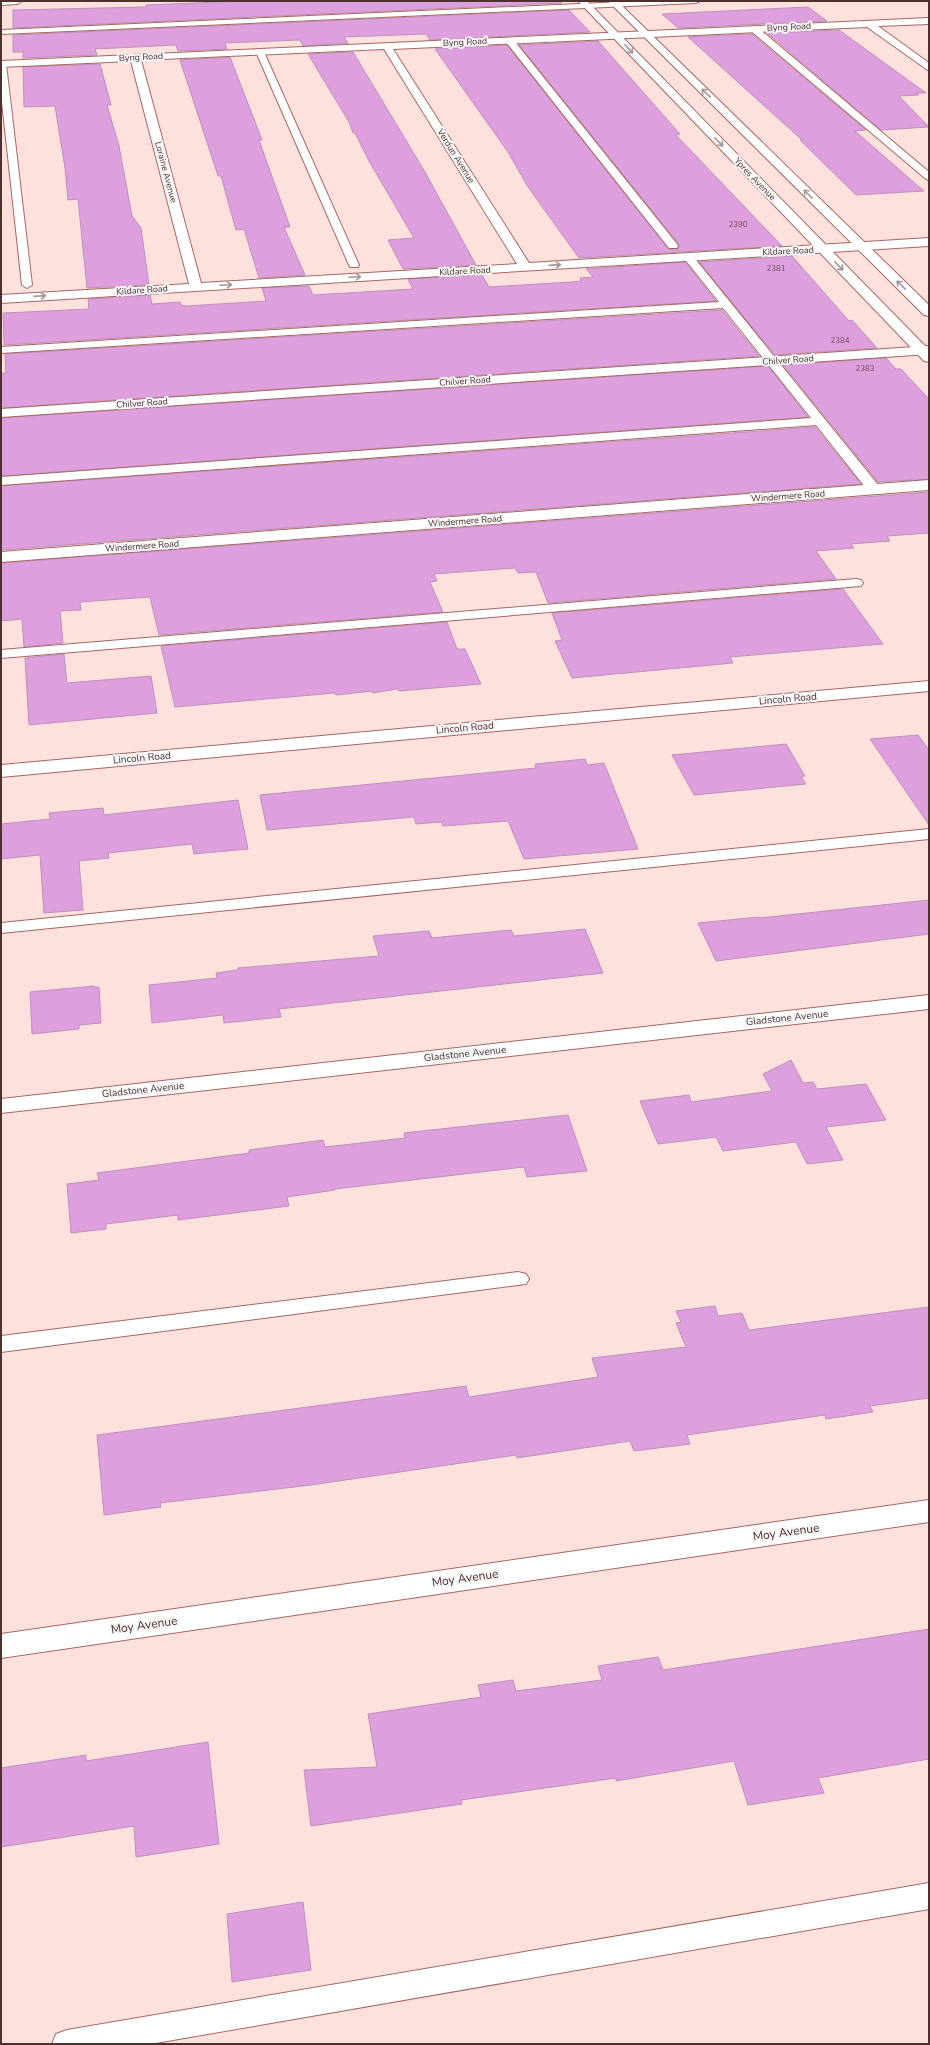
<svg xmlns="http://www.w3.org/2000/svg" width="930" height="2045" viewBox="0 0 930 2045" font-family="'Nunito Sans',sans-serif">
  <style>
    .building { fill: #de9fde; stroke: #bd90bc }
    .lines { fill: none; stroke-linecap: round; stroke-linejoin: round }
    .lane-casing { stroke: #a56760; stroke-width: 2 }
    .street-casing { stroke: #a56760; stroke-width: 2 }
    .secondary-casing { stroke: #a56760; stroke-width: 2 }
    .lane { fill: #fff; fill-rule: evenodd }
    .street { fill: #fff; fill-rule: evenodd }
    .secondary { fill: #fff; fill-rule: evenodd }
    .oneway { stroke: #a69896 }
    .labels { text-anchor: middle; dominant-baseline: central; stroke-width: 4; stroke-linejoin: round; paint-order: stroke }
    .number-label { font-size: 8px; fill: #714c5a }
    .far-street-label { font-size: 9px; fill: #4d312e; stroke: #f6f6f6 }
    .street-label { font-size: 10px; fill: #4d312e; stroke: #f6f6f6 }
    .near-street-label { font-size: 12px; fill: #4d312e; stroke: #f6f6f6 }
  </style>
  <rect width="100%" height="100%" fill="#fee1dd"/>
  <g class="building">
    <polygon points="244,1 560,1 562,3 13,28 13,10 146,7 146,5"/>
    <polygon points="808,7 827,21 678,28 662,14"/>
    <polygon points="569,10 590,32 430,40 426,34 344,37 348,43 303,46 300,40 225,43 227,49 178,51 176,45 95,49 97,55 23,58 23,52 13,52 13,35"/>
    <polygon points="839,30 926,93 916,93 919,95 899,96 929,127 881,130 767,33"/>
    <polygon points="752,34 866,130 855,131 924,191 856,195 800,140 802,140 688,37"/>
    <polygon points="598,41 680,134 676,135 782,246 579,258 528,187 508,152 435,49 507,45 668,249 677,250 679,247 678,243 519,45"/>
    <polygon points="353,52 425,172 476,265 403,269 388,240 414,238 369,161 355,133 353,133 349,122 308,54"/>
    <polygon points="230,57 262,140 259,140 290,227 284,227 305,275 259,278 244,229 236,230 221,176 218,176 180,60"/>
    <polygon points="100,64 111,105 107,105 119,146 132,216 141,228 149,285 87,288 78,199 68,200 65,168 55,106 24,107 23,67"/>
    <polygon points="792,256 849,321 852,320 877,348 775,355 699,262"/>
    <polygon points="685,262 716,301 4,345 3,313 89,309 88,299 150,295 152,304 180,302 181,305 186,306 266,301 262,288 309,286 313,295 413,289 408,279 482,275 489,287 571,282 581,281 580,278 593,277 586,269"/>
    <polygon points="722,310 759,356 1,408 1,373 6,373 5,354"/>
    <polygon points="886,358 896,369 901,369 929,399 929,479 878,482 783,365"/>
    <polygon points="768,366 808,417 1,476 1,418"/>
    <polygon points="815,427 861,484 1,550 1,486"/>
    <polygon points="929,492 929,533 887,536 890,541 851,544 854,548 816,551 836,579 548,603 536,572 518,573 515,568 434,574 437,581 430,582 443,612 159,635 150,597 80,602 81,610 60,611 63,643 24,647 22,619 1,621 1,563"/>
    <polygon points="843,589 883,644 730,657 733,663 572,678 555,641 562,640 552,613"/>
    <polygon points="447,622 457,649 465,649 481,684 399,691 397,689 373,693 372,691 336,695 335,693 175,707 161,646"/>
    <polygon points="64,654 67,683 151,676 157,713 29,725 25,658"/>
    <polygon points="918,735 929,750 929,825 870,739"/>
    <polygon points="786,744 805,776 801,777 806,784 694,795 672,755"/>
    <polygon points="585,759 587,765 604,763 638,849 524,859 508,821 443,826 441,822 416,824 414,817 267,830 260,795 536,768 535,764"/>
    <polygon points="238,800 248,849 194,854 192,844 108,853 109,858 79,861 83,910 44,913 40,855 1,859 1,824 50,819 49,813 103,808 104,815"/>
    <polygon points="929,900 929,934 716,961 698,923 759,917 760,918"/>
    <polygon points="585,929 603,973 279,1009 281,1017 224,1023 223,1015 152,1023 149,985 217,978 216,973 238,970 238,968 379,956 373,936 429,931 432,938 511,930 514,936"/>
    <polygon points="94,986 94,987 99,987 101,1023 79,1025 79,1029 32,1034 30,992"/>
    <polygon points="791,1060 803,1083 813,1082 817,1089 866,1084 886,1120 826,1127 843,1160 807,1164 796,1142 723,1151 716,1137 658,1144 640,1101 689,1095 691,1102 772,1091 763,1074"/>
    <polygon points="568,1115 587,1171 527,1177 524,1167 335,1189 335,1190 287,1197 289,1206 178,1220 178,1215 106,1224 106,1229 71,1233 67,1184 99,1180 97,1173 249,1153 249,1150 323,1140 325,1147 405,1138 404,1133"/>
    <polygon points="715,1306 718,1316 742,1313 749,1330 929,1307 929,1398 870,1406 873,1412 826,1419 825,1415 687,1435 690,1444 634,1451 630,1441 517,1458 516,1455 311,1485 160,1503 161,1507 104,1515 97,1435 466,1386 469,1397 598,1377 592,1358 686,1347 676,1323 681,1322 676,1311"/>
    <polygon points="929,1629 929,1759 818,1778 824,1793 748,1805 734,1761 616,1781 616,1778 461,1800 462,1804 311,1826 304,1770 377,1767 368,1714 481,1697 478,1685 513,1680 516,1691 602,1680 598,1666 658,1657 663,1670"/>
    <polygon points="208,1742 219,1844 136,1857 134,1826 1,1847 1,1768 86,1755 86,1761"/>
    <polygon points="303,1902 311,1970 232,1982 227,1914"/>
  </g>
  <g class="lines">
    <defs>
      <g id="lane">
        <polygon points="645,1 700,1 696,3 1,34 1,30"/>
        <polygon points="751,27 757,27 929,172 929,180 926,179 751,31"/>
        <polygon points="506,38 512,38 677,244 678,246 677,248 669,248 506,42"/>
        <polygon points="257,50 264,52 359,265 358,267 350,267 349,265 256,52"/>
        <polygon points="1,62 6,64 32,285 27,288 22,285 1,93"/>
        <polygon points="688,254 692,255 879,486 881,489 879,492 869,492 816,425 1,485 1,477 811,418 723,308 1,353 1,347 719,302 683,257"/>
        <polygon points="856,579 861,580 863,583 861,586 1,658 1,650"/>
        <polygon points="929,829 929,839 1,933 1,923"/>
        <polygon points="518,1272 526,1274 529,1279 526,1284 1,1352 1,1336"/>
        <polygon points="929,1883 929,1909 150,2044 52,2044 56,2034 67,2030"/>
      </g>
      <g id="street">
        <polygon points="1,1 22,1 18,4 1,5"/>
        <path d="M 929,18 L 929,24 L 878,26 L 929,63 L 929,71 L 867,27 L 393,49 L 529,263 L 929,238 L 929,246 L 1,303 L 1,295 L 189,284 L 131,61 L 1,67 L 1,61 ZM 384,49 L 517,264 L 201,283 L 141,60 Z"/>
        <polygon points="929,346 929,354 1,417 1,409"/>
        <polygon points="929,480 929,490 1,562 1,552"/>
        <polygon points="929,681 929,691 1,777 1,765"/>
        <polygon points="929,995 929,1009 1,1113 1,1099"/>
        <polygon points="929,1500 929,1522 1,1658 1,1634"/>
      </g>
      <g id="secondary">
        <polygon points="578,1 587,1 929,350 929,362 924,361"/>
        <polygon points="608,1 617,1 929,305 929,316 924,315"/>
      </g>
    </defs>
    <use href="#lane" class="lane-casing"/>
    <use href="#street" class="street-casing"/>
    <use href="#secondary" class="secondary-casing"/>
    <use href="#lane" class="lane"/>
    <use href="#street" class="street"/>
    <use href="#secondary" class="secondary"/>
  </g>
  <defs><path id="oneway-shaft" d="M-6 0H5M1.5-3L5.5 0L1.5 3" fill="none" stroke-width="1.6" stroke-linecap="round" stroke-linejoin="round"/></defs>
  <g class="oneway">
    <use href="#oneway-shaft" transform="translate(629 49) rotate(46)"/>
    <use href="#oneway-shaft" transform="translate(706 93) rotate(-136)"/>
    <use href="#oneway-shaft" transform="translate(719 142) rotate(46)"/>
    <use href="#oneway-shaft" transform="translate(808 194) rotate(-136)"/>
    <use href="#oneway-shaft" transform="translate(555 265) rotate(-4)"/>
    <use href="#oneway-shaft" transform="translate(839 266) rotate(46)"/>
    <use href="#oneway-shaft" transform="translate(355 277) rotate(-3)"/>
    <use href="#oneway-shaft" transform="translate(226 285) rotate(-3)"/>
    <use href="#oneway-shaft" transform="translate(901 285) rotate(-136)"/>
    <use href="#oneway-shaft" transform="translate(40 296) rotate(-4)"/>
  </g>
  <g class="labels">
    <g class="number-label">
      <text x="738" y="224">2390</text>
      <text x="776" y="268">2381</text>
      <text x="840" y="340">2384</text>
      <text x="865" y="368">2383</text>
    </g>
    <g class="far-street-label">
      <text transform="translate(789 27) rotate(-3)">Byng Road</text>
      <text transform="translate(465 42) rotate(-3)">Byng Road</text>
      <text transform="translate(141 57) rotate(-3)">Byng Road</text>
      <text transform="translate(456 156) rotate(58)">Verdun Avenue</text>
      <text transform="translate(166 172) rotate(75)">Loraine Avenue</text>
      <text transform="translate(755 179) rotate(46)">Ypres Avenue</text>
      <text transform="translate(788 251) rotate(-3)">Kildare Road</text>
      <text transform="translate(465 271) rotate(-3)">Kildare Road</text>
      <text transform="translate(142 290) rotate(-4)">Kildare Road</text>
      <text transform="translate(788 360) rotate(-4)">Chilver Road</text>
      <text transform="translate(465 381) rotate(-4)">Chilver Road</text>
      <text transform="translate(142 403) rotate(-4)">Chilver Road</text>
      <text transform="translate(788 496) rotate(-4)">Windermere Road</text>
      <text transform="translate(465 521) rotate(-4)">Windermere Road</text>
      <text transform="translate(142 546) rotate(-4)">Windermere Road</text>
    </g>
    <g class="street-label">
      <text transform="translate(788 699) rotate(-5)">Lincoln Road</text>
      <text transform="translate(465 728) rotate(-5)">Lincoln Road</text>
      <text transform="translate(142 758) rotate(-5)">Lincoln Road</text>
      <text transform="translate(787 1018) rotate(-6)">Gladstone Avenue</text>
      <text transform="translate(465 1054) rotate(-6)">Gladstone Avenue</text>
      <text transform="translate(143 1090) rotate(-6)">Gladstone Avenue</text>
    </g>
    <g class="near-street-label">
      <text transform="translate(786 1532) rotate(-8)">Moy Avenue</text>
      <text transform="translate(465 1578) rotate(-8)">Moy Avenue</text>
      <text transform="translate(144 1625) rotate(-8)">Moy Avenue</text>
    </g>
  </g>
  <rect width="930" height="2045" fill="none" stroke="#4d312e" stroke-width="4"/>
</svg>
